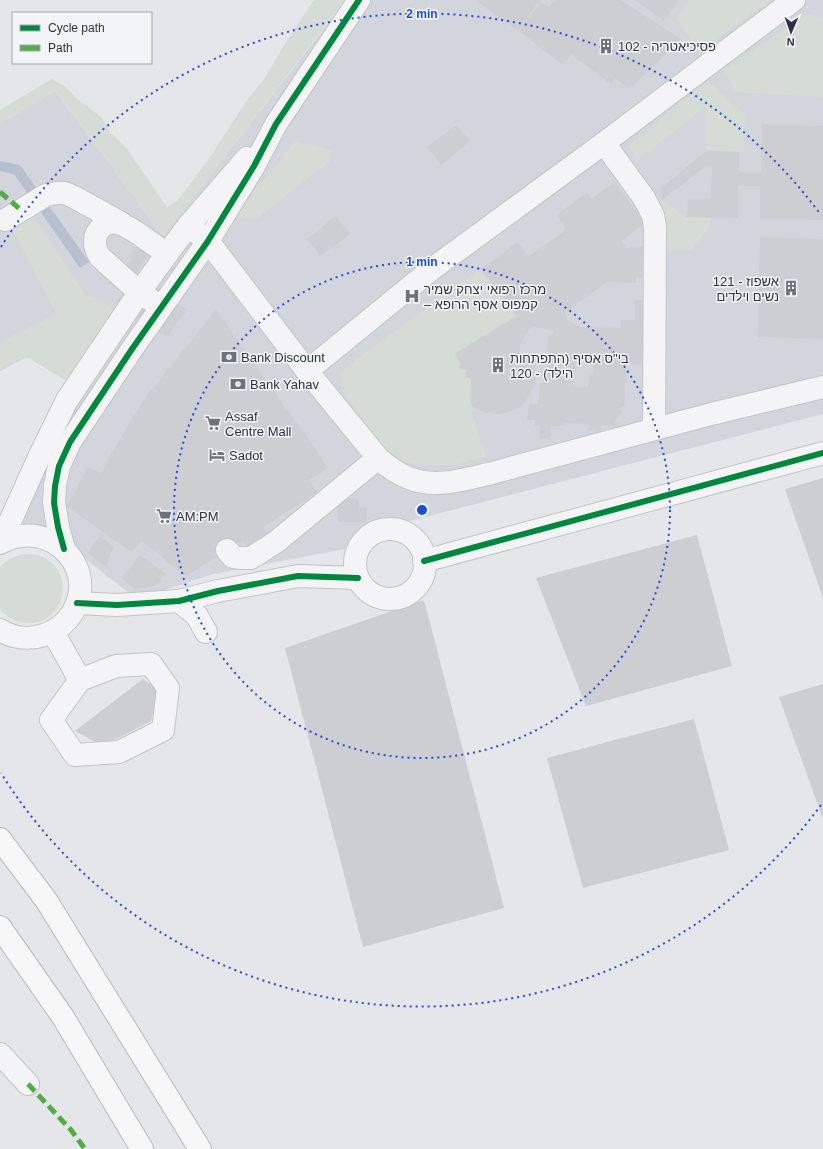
<svg xmlns="http://www.w3.org/2000/svg" width="823" height="1149" viewBox="0 0 823 1149" font-family="Arial,'Noto Sans Hebrew',sans-serif">
  <style>
    .built { fill: #d3d5dc }
    .green { fill: #d4dcd5 }
    .water { fill: #b6c0d0 }
    .building { fill: #cdced1; fill-rule: evenodd }
    .lines { fill: none; stroke-linecap: round; stroke-linejoin: round }
    .minor-casing { stroke: #c3c4c7; stroke-width: 24 }
    .highway-casing { stroke: #b7b9bd; stroke-width: 24 }
    .minor { stroke: #f4f4f6; stroke-width: 22 }
    .highway { stroke: #f7f7f8; stroke-width: 22 }
    .quiet { stroke: #54ac46; stroke-width: 5; stroke-dasharray: 10 5; stroke-linecap: butt }
    .cycleway-casing { stroke: #f3f4f7; stroke-width: 8 }
    .cycleway { stroke: #00873e; stroke-width: 6 }
    .ring { fill: none; stroke: #1d4ed8; stroke-width: 2; stroke-dasharray: 2 4 }
    .labels { text-anchor: middle; dominant-baseline: central; stroke-width: 3; stroke-linejoin: round; paint-order: stroke }
    .poi-label { font-size: 13px; fill: #2d3241; stroke: #f3f4f7; text-anchor: start }
    .centre { fill: #1d4ed8; stroke: #f3f4f7; stroke-width: 2 }
    .ring-label { font-size: 12px; text-anchor: middle; font-weight: bold; fill: #1d4ed8; stroke: #f3f4f7; stroke-width: 3; stroke-linejoin: round; paint-order: stroke }
  </style>
  <rect width="100%" height="100%" fill="#e4e6e9"/>
  <polygon class="built" points="346,0 823,0 823,414 383,528 345,549 214,574 154,593 130,594 83,557 7,515 67,381 27,357 0,371 0,122 54,89 163,236"/>
  <g class="green">
    <polygon points="314,0 345,0 163,236 56,91 0,124 0,110 52,79 64,86 71,92 78,100 86,105 102,118 109,131 127,149 158,194 167,207 178,200 210,157 248,99 265,78 286,42"/>
    <polygon points="689,0 771,0 699,51 677,19"/>
    <polygon points="807,14 823,18 823,97 735,92 724,69"/>
    <polygon points="707,81 745,114 744,152 706,151 705,107 638,160 628,146"/>
    <polygon points="296,141 331,150 330,161 255,220 233,216"/>
    <polygon points="662,200 687,217 712,218 710,227 690,251 659,250 665,226"/>
    <polygon points="32,214 86,296 100,299 113,310 67,381 27,356 0,370 0,342 56,314 11,226"/>
    <path d="M 479,270 L 515,316 L 454,353 L 460,362 L 460,368 L 465,369 L 465,377 L 471,379 L 470,405 L 486,457 C 458,464 430,471 402,459 C 395,455 387,451 382,445 C 368,429 357,412 345,395 C 336,375 342,370 358,358 Z"/>
    <path d="M 24,554 C 78,552 72,626 27,623 C 16,622 7,618 0,609 L 0,567 C 6,560 14,556 24,554 Z"/>
  </g>
  <polygon class="water" points="0,161 20,165 89,262 80,268 14,174 0,171"/>
  <g class="building">
    <polygon points="475,0 540,0 518,31"/>
    <polygon points="554,0 621,0 681,39 630,89 615,78 611,84 571,54 563,65 519,31 541,2 549,8"/>
    <polygon points="635,0 679,0 664,21"/>
    <polygon points="762,124 823,126 823,220 760,219 760,186 738,186 738,218 687,217 688,199 711,199 712,167 706,166 662,200 661,188 706,151 739,152 739,172 761,173"/>
    <polygon points="457,125 470,142 441,165 427,147"/>
    <path d="M 615,182 L 645,223 L 622,241 L 626,247 L 643,247 L 642,277 L 636,277 L 636,283 L 607,282 L 565,312 L 568,321 L 580,327 L 621,328 L 621,320 L 635,320 L 635,300 L 649,301 L 652,365 L 626,364 L 624,407 L 622,407 L 621,413 L 619,413 L 618,419 L 616,419 L 615,426 L 601,425 L 601,431 L 589,430 L 589,424 L 564,423 L 564,426 L 551,426 L 550,439 L 539,439 L 539,426 L 535,426 L 535,420 L 527,420 L 529,404 L 538,404 L 540,383 L 547,383 L 548,335 L 553,335 L 553,330 L 534,327 L 527,332 L 520,343 L 520,354 L 530,354 L 534,363 L 536,377 L 535,384 L 530,395 L 524,403 L 519,408 L 505,413 L 498,414 L 483,412 L 471,405 L 471,379 L 466,377 L 466,369 L 460,368 L 460,362 L 455,354 L 517,316 L 481,269 L 518,242 L 528,257 L 566,230 L 556,215 L 587,193 L 591,199 ZM 576,358 L 594,359 L 593,375 L 589,375 L 588,387 L 574,387 Z"/>
    <polygon points="336,216 350,234 321,256 307,239"/>
    <polygon points="760,237 823,239 823,339 758,337"/>
    <polygon points="137,244 150,252 137,273 127,267 132,258 130,256"/>
    <polygon points="138,273 187,310 166,337 117,301"/>
    <polygon points="216,310 329,468 309,480 318,492 263,527 271,540 251,553 243,540 186,576 142,541 132,552 66,506 70,501 87,467 101,473 115,447 145,398"/>
    <polygon points="823,478 823,598 785,489"/>
    <polygon points="338,498 359,499 359,507 367,507 367,522 338,522"/>
    <polygon points="697,535 732,666 586,706 536,578"/>
    <polygon points="100,536 114,547 106,566 87,553"/>
    <polygon points="140,555 166,574 160,579 162,581 152,587 135,589 122,578"/>
    <polygon points="424,600 504,908 363,947 285,648"/>
    <polygon points="143,679 159,691 151,721 103,746 75,731"/>
    <polygon points="823,684 823,819 779,697"/>
    <polygon points="694,719 729,850 583,888 547,758"/>
  </g>
  <g class="lines">
    <defs>
      <g id="minor">
        <polyline points="604,143 644,198 653,215 655,227 654,429"/>
        <polyline points="5,220 46,195 57,193 65,193 74,197 121,223"/>
        <path d="M 188,226 L 208,241 L 307,371 L 378,458 C 387,466 397,474 409,478 C 435,489 466,479 492,473 L 711,414 L 823,387"/>
        <path d="M 151,300 L 139,292 L 100,257 C 95,249 93,241 97,233 C 109,212 130,228 143,237 C 151,243 159,248 167,254"/>
        <polyline points="307,371 432,269 604,143 794,0"/>
        <circle cx="390" cy="564" r="35"/>
        <polyline points="0,542 8,526 40,455 67,400 141,290 167,254 188,226 247,158"/>
        <path d="M 0,543 C 52,514 106,575 67,620 C 61,627 53,632 44,635 C 29,640 13,638 0,630"/>
        <polyline points="64,549 58,527 54,503 55,486 59,466 70,442 132,349 208,241 254,166 276,124 359,0"/>
        <polyline points="227,550 233,557 239,558 251,558 276,542 378,458"/>
        <polyline points="424,561 823,453"/>
        <polyline points="179,601 197,616 206,632"/>
        <polyline points="77,603 117,605 179,601 218,591 298,576 358,578"/>
        <polyline points="53,632 80,680"/>
        <polygon points="151,664 168,688 163,730 119,752 75,755 51,720 80,680 116,666"/>
        <polyline points="0,1054 28,1084"/>
      </g>
      <g id="highway">
        <polyline points="0,839 46,900 200,1149"/>
        <polyline points="0,927 63,1017 142,1149"/>
      </g>
    </defs>
    <use href="#minor" class="minor-casing"/>
    <use href="#highway" class="highway-casing"/>
    <use href="#minor" class="minor"/>
    <use href="#highway" class="highway"/>
    <g class="quiet">
      <polyline points="0,192 21,210"/>
      <polyline points="28,1084 71,1130 85,1149"/>
    </g>
    <defs>
      <g id="cycleway">
        <polyline points="64,549 58,527 54,503 55,486 59,466 70,442 132,349 208,241 254,166 276,124 359,0"/>
        <polyline points="424,561 823,453"/>
        <polyline points="77,603 117,605 179,601 218,591 298,576 358,578"/>
      </g>
    </defs>
    <use href="#cycleway" class="cycleway-casing"/>
    <use href="#cycleway" class="cycleway"/>
  </g>
  <g class="ring">
    <circle cx="422" cy="510" r="248"/>
    <path d="M821 805A496 496 0 0 1 1 773M1 247A496 496 0 0 1 821 215"/>
  </g>
  <defs>
    <symbol id="building-bare" viewBox="-9 -9 18 18"><path d="M-4-6H4V6H1V3H-1V6H-4ZM-2.5-4.3h1.7v1.8h-1.7ZM.8-4.3h1.7v1.8H.8ZM-2.5-1h1.7V.8h-1.7ZM.8-1h1.7V.8H.8Z" fill="#6d717c" stroke="#f3f4f7" stroke-width="2.5" paint-order="stroke"/></symbol>
    <symbol id="hospital-bare" viewBox="-9 -9 18 18"><path d="M-5-5h3v3.5h4V-5h3V5h-3V1.5h-4V5h-3Z" fill="#6d717c" stroke="#f3f4f7" stroke-width="2.5" paint-order="stroke"/></symbol>
    <symbol id="bank-bare" viewBox="-9 -9 18 18"><path d="M-6-4H6V4H-6ZM0-2.3a2.3 2.3 0 1 0 0 4.6a2.3 2.3 0 1 0 0-4.6Z" fill="#6d717c" stroke="#f3f4f7" stroke-width="2.5" paint-order="stroke"/></symbol>
    <symbol id="supermarket-bare" viewBox="-9 -9 18 18"><path d="M-6-5.5h2.5l.6 2H6L4.5 2H-2.5L-4.4-4H-6ZM-1.5 3.2a1.3 1.3 0 1 0 .1 0ZM3 3.2a1.3 1.3 0 1 0 .1 0Z" fill="#6d717c" stroke="#f3f4f7" stroke-width="2.5" paint-order="stroke"/></symbol>
    <symbol id="hotel-bare" viewBox="-9 -9 18 18"><path d="M-6-4.5h1.5V1H6V5H4.5V3h-9V5H-6ZM-4 0a1.8 1.8 0 1 1 3.6 0ZM.5 0V-2.5h3Q6-2.5 6 0Z" fill="#6d717c" stroke="#f3f4f7" stroke-width="2.5" paint-order="stroke"/></symbol>
  </defs>
  <g fill-rule="evenodd">
    <use href="#building-bare" x="595" y="35" width="22" height="22"/>
    <use href="#building-bare" x="780" y="277" width="22" height="22"/>
    <use href="#hospital-bare" x="401" y="285" width="22" height="22"/>
    <use href="#bank-bare" x="218" y="346" width="22" height="22"/>
    <use href="#building-bare" x="487" y="354" width="22" height="22"/>
    <use href="#bank-bare" x="227" y="373" width="22" height="22"/>
    <use href="#supermarket-bare" x="202" y="412" width="22" height="22"/>
    <use href="#hotel-bare" x="206" y="444" width="22" height="22"/>
    <use href="#supermarket-bare" x="153" y="505" width="22" height="22"/>
  </g>
  <g class="labels">
    <g class="poi-label">
      <text x="618" y="46">102 - פסיכיאטריה</text>
      <text x="779" y="281" text-anchor="end">121 - אשפוז<tspan x="779" dy="15">נשים וילדים</tspan></text>
      <text x="424" y="289">מרכז רפואי יצחק שמיר<tspan x="424" dy="15">– קמפוס אסף הרופא</tspan></text>
      <text x="241" y="357">Bank Discount</text>
      <text x="510" y="358">בי"ס אסיף (התפתחות<tspan x="510" dy="15">הילד) - 120</tspan></text>
      <text x="250" y="384">Bank Yahav</text>
      <text x="225" y="416">Assaf<tspan x="225" dy="15">Centre Mall</tspan></text>
      <text x="229" y="455">Sadot</text>
      <text x="176" y="516">AM:PM</text>
    </g>
  </g>
  <circle cx="422" cy="510" r="6" class="centre"/>
  <g class="ring-label">
    <text x="422" y="18">2 min</text>
    <text x="422" y="266">1 min</text>
  </g>
  <rect x="12" y="12" width="140" height="52" fill="#f3f4f7" stroke="#a4a6ae"/>
  <rect x="20" y="25" width="20" height="6" fill="#00873e" stroke="#a4a6ae"/>
  <text x="48" y="32" font-size="12" fill="#2d3241">Cycle path</text>
  <rect x="20" y="45" width="20" height="6" fill="#54ac46" stroke="#a4a6ae"/>
  <text x="48" y="52" font-size="12" fill="#2d3241">Path</text>
  <g transform="translate(791 32) rotate(182)" stroke="#f3f4f7" stroke-width="3" paint-order="stroke">
  <path d="M0-3L7 15L0 10L-7 15Z" fill="#2d3241"/>
  <text y="-6" font-size="11" font-weight="bold" text-anchor="middle" fill="#2d3241">N</text>
  </g>
</svg>
